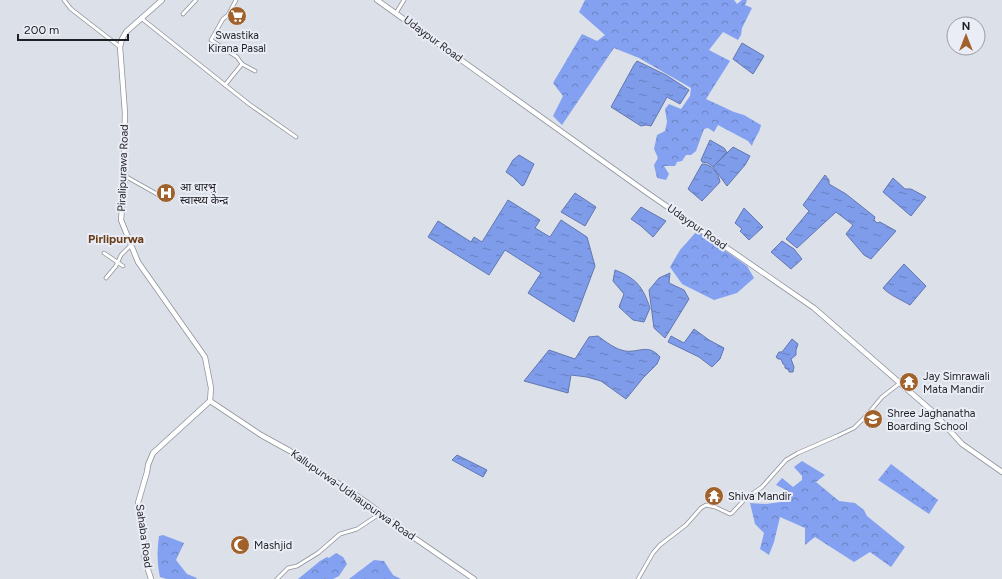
<svg xmlns="http://www.w3.org/2000/svg" width="1002" height="579" viewBox="0 0 1002 579" font-family="Figtree,'Noto Sans Devanagari',sans-serif">
  <style>
    .forest { fill: url(#forest-crowns) }
    .water { fill: url(#water-ripples); stroke: #6277af }
    .lines { fill: none; stroke-linecap: round; stroke-linejoin: round }
    .street-casing { stroke: #8f929a; stroke-width: 4.5 }
    .secondary-casing { stroke: #8f929a; stroke-width: 6 }
    .street { stroke: #fff; stroke-width: 3 }
    .secondary { stroke: #fff; stroke-width: 4.5 }
    .labels { text-anchor: middle; dominant-baseline: central; stroke-width: 4; stroke-linejoin: round; paint-order: stroke }
    .poi-label { font-size: 11px; fill: #1f2023; stroke: #eaedf6; text-anchor: start }
    .street-label { font-size: 11px; fill: #1f2023; stroke: #eaedf6 }
    .neighbourhood-label { font-size: 12px; font-weight: bold; fill: #683c17; stroke: #eaedf6 }
  </style>
  <defs>
    <pattern id="forest-crowns" width="20" height="18" patternUnits="userSpaceOnUse"><rect width="20" height="18" fill="#83a1f0"/><path d="M2 6a3 3 0 1 1 6 0M12 15a3 3 0 1 1 6 0" fill="none" stroke="#6b83c2"/></pattern>
    <pattern id="water-ripples" width="26" height="14" patternUnits="userSpaceOnUse"><rect width="26" height="14" fill="#7f9ceb"/><path d="M2 4q2-2 4 0t4 0M15 11q2-2 4 0t4 0" fill="none" stroke="#677fbe"/></pattern>
  </defs>
  <rect width="100%" height="100%" fill="#dce0e8"/>
  <g class="forest">
    <path d="M 585,0 L 734,0 L 737,4 L 742,0 L 747,0 L 745,5 L 752,8 L 742,28 L 741,35 L 738,40 L 723,32 L 709,50 L 730,61 L 706,99 L 734,112 L 744,115 L 761,125 C 760,133 754,138 752,146 L 748,141 L 718,125 L 714,132 L 708,128 L 704,129 L 696,151 L 691,155 L 686,155 L 682,161 L 677,162 L 675,166 L 664,166 L 669,174 L 666,180 L 657,178 L 654,165 L 658,158 L 654,149 L 657,135 L 665,131 L 667,122 L 665,109 L 669,104 L 681,109 L 690,96 L 691,88 L 639,58 L 614,48 L 562,125 L 553,116 L 563,96 L 553,83 L 582,34 L 597,41 L 605,35 L 579,12 Z"/>
    <polygon points="697,231 747,266 754,278 737,293 714,300 682,284 670,267 680,250"/>
    <polygon points="802,461 825,475 816,482 839,501 855,503 864,510 867,516 905,547 891,567 870,552 854,562 815,537 805,545 805,528 780,517 774,542 769,555 760,549 764,533 755,524 750,503 766,504 781,502 788,491 776,485 782,478 793,487 802,480 802,476 794,467"/>
    <polygon points="891,464 938,500 929,514 878,480"/>
    <path d="M 163,535 L 184,543 L 176,560 L 187,574 L 197,578 L 196,579 L 167,579 L 160,577 C 157,563 157,550 159,536 Z"/>
    <polygon points="336,553 343,557 347,564 339,576 333,579 298,579 320,561 327,557 329,558"/>
    <polygon points="374,560 384,561 393,575 401,579 349,579"/>
  </g>
  <g class="water">
    <polygon points="742,43 764,56 753,74 733,59"/>
    <polygon points="637,61 666,75 689,90 680,104 667,97 651,126 646,125 641,126 611,107 634,65"/>
    <polygon points="710,140 724,148 727,152 713,167 708,163 702,162 701,160"/>
    <polygon points="733,147 750,156 745,165 727,186 713,167"/>
    <polygon points="519,155 534,164 524,185 522,186 513,177 506,172 513,160"/>
    <path d="M 702,164 C 711,163 719,174 720,182 L 702,201 L 688,189 Z"/>
    <polygon points="825,175 829,180 829,184 846,194 875,217 874,220 877,223 880,222 896,231 871,259 864,255 846,234 853,225 836,212 797,248 786,239 809,211 803,205"/>
    <polygon points="893,178 905,189 911,189 926,197 911,216 883,192"/>
    <polygon points="575,193 596,207 585,226 561,212"/>
    <polygon points="508,200 540,220 535,228 550,237 561,220 587,237 595,266 574,322 528,293 541,273 505,250 489,275 428,237 438,221 471,242 474,237 482,242"/>
    <polygon points="641,207 666,221 653,237 641,226 631,219"/>
    <polygon points="744,208 763,227 749,240 740,231 742,229 735,223"/>
    <polygon points="782,241 794,249 802,259 791,269 771,252"/>
    <path d="M 904,264 L 926,286 L 910,305 C 900,299 891,296 883,288 Z"/>
    <path d="M 615,270 C 636,278 643,287 650,308 L 644,322 L 633,320 L 619,307 L 624,294 L 613,281 Z"/>
    <polygon points="670,273 669,283 684,290 689,299 665,338 654,328 649,290 659,278"/>
    <polygon points="694,329 709,340 724,348 720,359 712,367 699,357 668,342 671,336 684,343"/>
    <path d="M 598,336 C 606,342 615,349 625,351 C 639,353 648,343 660,357 L 657,364 L 643,378 L 626,399 L 601,381 L 587,377 L 571,375 L 568,393 L 524,381 L 549,350 L 575,359 L 589,337 Z"/>
    <polygon points="792,339 798,344 796,350 796,355 791,359 794,367 793,372 789,372 789,370 785,368 785,365 783,364 781,359 778,359 776,357 779,352 782,352"/>
    <polygon points="457,455 487,470 483,477 452,460"/>
  </g>
  <g class="lines">
    <defs>
      <g id="street">
        <polyline points="64,0 71,9 120,47"/>
        <polyline points="396,13 404,0"/>
        <polyline points="183,14 196,0"/>
        <polyline points="141,18 249,104 296,137"/>
        <polyline points="242,64 255,71"/>
        <polyline points="225,85 242,64 237,57 211,40 223,19 228,15 236,0"/>
        <polyline points="125,176 164,198"/>
        <polyline points="104,253 123,266"/>
        <polyline points="106,278 116,266 121,255 131,245"/>
        <polyline points="277,579 288,568 297,566 318,553 340,534 357,529 381,513"/>
        <polyline points="638,579 653,553 660,545 686,525 701,508 706,505 715,507 730,514 732,513 746,498 762,487 786,460 798,453 837,436 854,428 867,415 882,397 900,383"/>
      </g>
      <g id="secondary">
        <polyline points="162,0 126,32 122,39 120,47 125,113 124,145 125,176 121,220 138,262 205,357 211,388 210,401"/>
        <polyline points="377,0 646,192 814,308 932,411 962,444 1002,472"/>
        <polyline points="210,401 261,435 290,451 369,504 400,528 474,579"/>
        <polyline points="151,579 144,557 144,540 138,503 147,472 148,465 153,453 210,401"/>
      </g>
    </defs>
    <use href="#street" class="street-casing"/>
    <use href="#secondary" class="secondary-casing"/>
    <use href="#street" class="street"/>
    <use href="#secondary" class="secondary"/>
  </g>
  <defs>
    <symbol id="supermarket-disc" viewBox="-11 -11 22 22"><circle r="9.5" fill="#a1612a" stroke="#eaedf6"/><path d="M-6-5.5h2.5l.6 2H6L4.5 2H-2.5L-4.4-4H-6ZM-1.5 3.2a1.3 1.3 0 1 0 .1 0ZM3 3.2a1.3 1.3 0 1 0 .1 0Z" fill="#fff"/></symbol>
    <symbol id="hospital-disc" viewBox="-11 -11 22 22"><circle r="9.5" fill="#a1612a" stroke="#eaedf6"/><path d="M-5-5h3v3.5h4V-5h3V5h-3V1.5h-4V5h-3Z" fill="#fff"/></symbol>
    <symbol id="temple-disc" viewBox="-11 -11 22 22"><circle r="9.5" fill="#a1612a" stroke="#eaedf6"/><path d="M0-6L5-2H3V0L6.5 2.5H4V6H1.5V3h-3V6H-4V2.5H-6.5L-3 0V-2H-5Z" fill="#fff"/></symbol>
    <symbol id="school-disc" viewBox="-11 -11 22 22"><circle r="9.5" fill="#a1612a" stroke="#eaedf6"/><path d="M0-5L7-2L0 1L-7-2ZM-4 1L0 2.5L4 1V4Q0 6-4 4Z" fill="#fff"/></symbol>
    <symbol id="mosque-disc" viewBox="-11 -11 22 22"><circle r="9.5" fill="#a1612a" stroke="#eaedf6"/><path d="M3.5-4.9A6 6 0 1 0 3.5 4.9A5 5 0 1 1 3.5-4.9Z" fill="#fff"/></symbol>
  </defs>
  <g fill-rule="evenodd">
    <use href="#supermarket-disc" x="226" y="5" width="22" height="22"/>
    <use href="#hospital-disc" x="155" y="182" width="22" height="22"/>
    <use href="#temple-disc" x="898" y="371" width="22" height="22"/>
    <use href="#school-disc" x="862" y="408" width="22" height="22"/>
    <use href="#temple-disc" x="703" y="485" width="22" height="22"/>
    <use href="#mosque-disc" x="229" y="534" width="22" height="22"/>
  </g>
  <g class="labels">
    <g class="poi-label">
      <text x="237" y="35" text-anchor="middle">Swastika<tspan x="237" dy="13">Kirana Pasal</tspan></text>
      <text x="180" y="187">आ धारभु<tspan x="180" dy="13">स्वास्थ्य केन्द्र</tspan></text>
      <text x="923" y="376">Jay Simrawali<tspan x="923" dy="13">Mata Mandir</tspan></text>
      <text x="887" y="413">Shree Jaghanatha<tspan x="887" dy="13">Boarding School</tspan></text>
      <text x="728" y="496">Shiva Mandir</text>
      <text x="254" y="545">Mashjid</text>
    </g>
    <g class="street-label">
      <text transform="translate(433 39) rotate(36)">Udaypur Road</text>
      <text transform="translate(123 168) rotate(-88)">Piralipurawa Road</text>
      <text transform="translate(697 227) rotate(35)">Udaypur Road</text>
      <text transform="translate(353 495) rotate(35)">Kallupurwa-Udhaupurwa Road</text>
      <text transform="translate(144 536) rotate(82)">Sahaba Road</text>
    </g>
    <g class="neighbourhood-label">
      <text x="116" y="239">Pirlipurwa</text>
    </g>
  </g>
  <g transform="translate(966 36)"><circle r="19" fill="#eaedf6" stroke="#999ba2"/>
  <path d="M0-3L7 15L0 10L-7 15Z" fill="#a1612a"/>
  <text y="-6" font-size="11" font-weight="bold" text-anchor="middle" fill="#1f2023">N</text>
  </g>
  <path d="M18 34v6h110v-6" fill="none" stroke="#1f2023" stroke-width="2"/>
  <text x="24" y="34" font-size="12" fill="#1f2023" stroke="#eaedf6" stroke-width="3" paint-order="stroke">200 m</text>
</svg>
